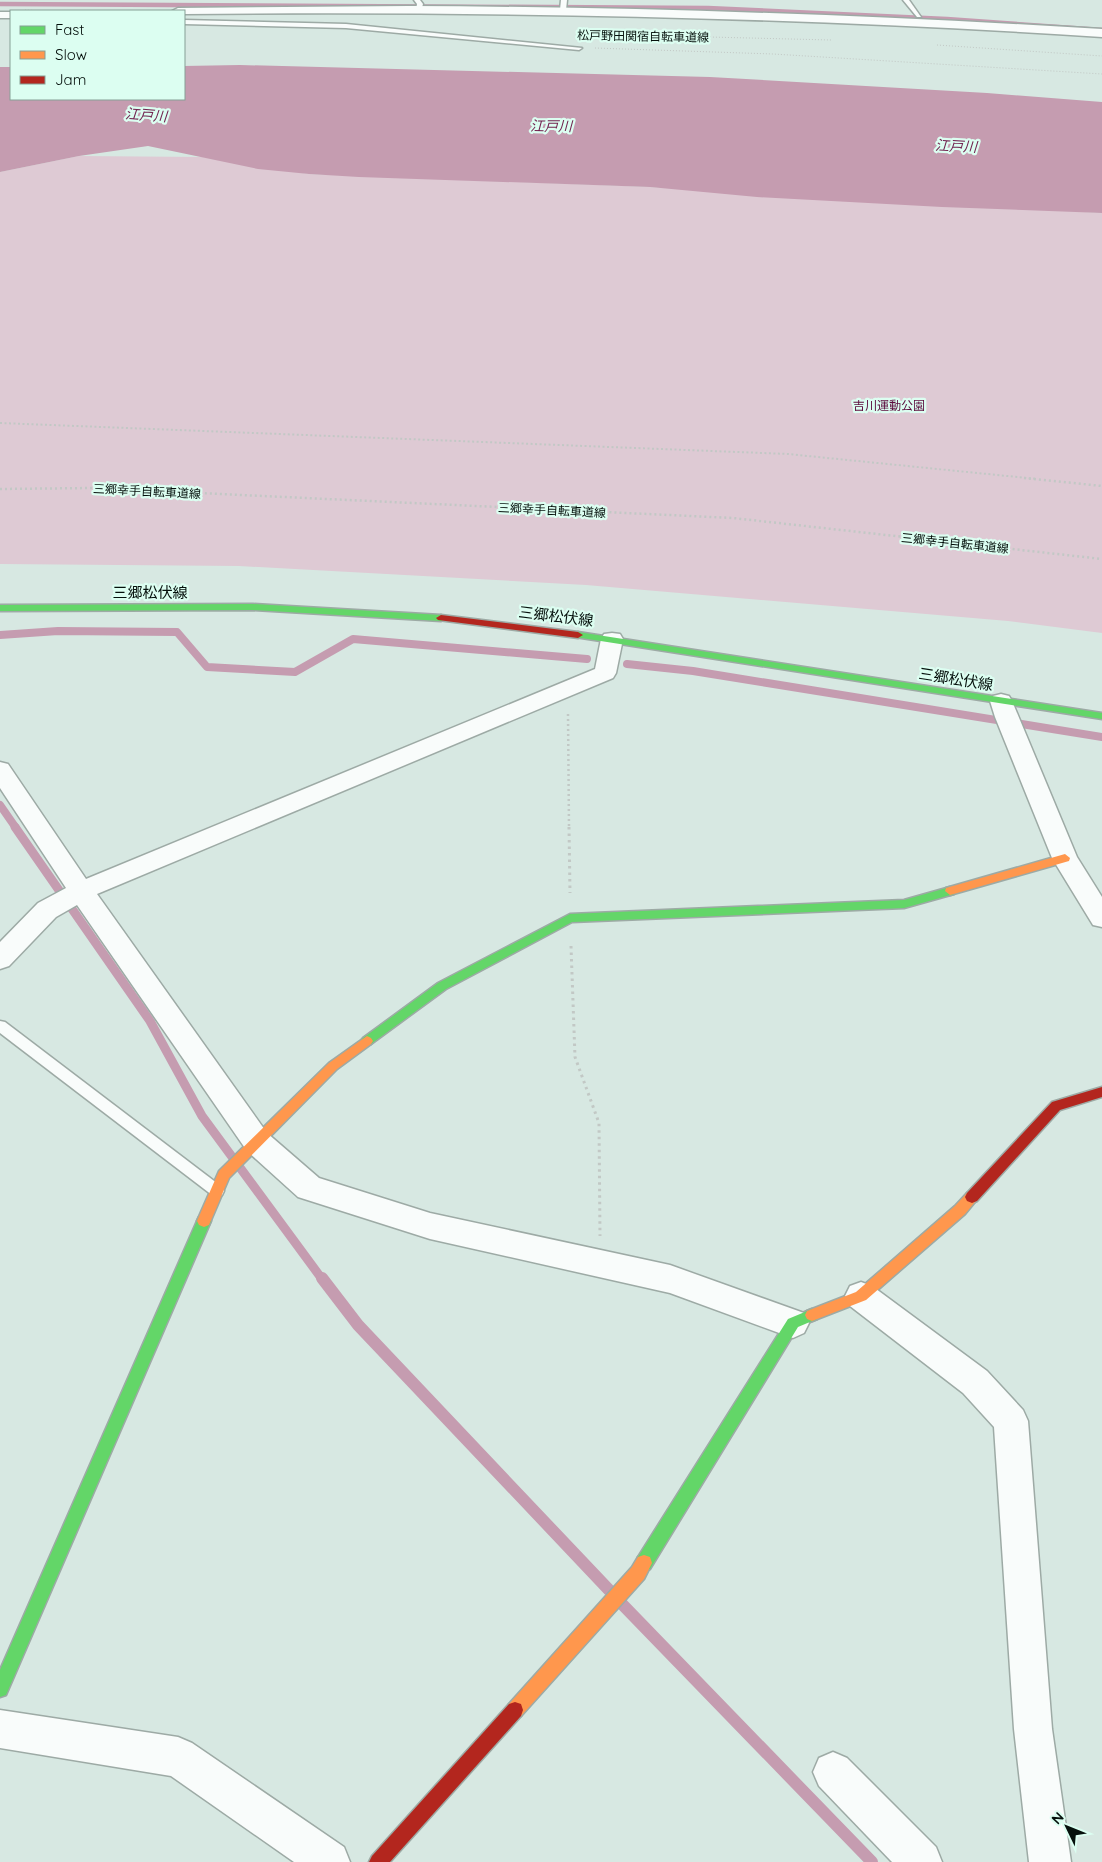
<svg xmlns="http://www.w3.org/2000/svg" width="1102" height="1862" viewBox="0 0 1102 1862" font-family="Quicksand,'Noto Sans JP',sans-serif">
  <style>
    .green { fill: #decad4 }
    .water { fill: #c59cb0 }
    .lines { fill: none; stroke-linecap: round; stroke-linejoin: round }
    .stream-far3 { stroke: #c59cb0; stroke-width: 4.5 }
    .stream-far2 { stroke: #c59cb0; stroke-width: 8 }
    .stream-far1 { stroke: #c59cb0; stroke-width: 9 }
    .stream { stroke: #c59cb0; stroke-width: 12 }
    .lane-casing { stroke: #9daaa5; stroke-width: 3 }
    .street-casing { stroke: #9daaa5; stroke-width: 3 }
    .fast-casing { stroke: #9daaa5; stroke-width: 3 }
    .slow-casing { stroke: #9daaa5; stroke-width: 3 }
    .jam-casing { stroke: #9daaa5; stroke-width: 3 }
    .path-far3 { stroke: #c2c8c5; stroke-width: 1; stroke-dasharray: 1 2; stroke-linecap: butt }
    .path-far2 { stroke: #c2c8c5; stroke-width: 2; stroke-dasharray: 2 2.5; stroke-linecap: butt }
    .path-far1 { stroke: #c2c8c5; stroke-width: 2.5; stroke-dasharray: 2 3; stroke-linecap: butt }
    .path { stroke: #c2c8c5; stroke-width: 3; stroke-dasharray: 2.5 4; stroke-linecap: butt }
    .lane { fill: #f9fcfb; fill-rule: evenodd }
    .street { fill: #f9fcfb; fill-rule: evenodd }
    .fast { fill: #63d668; fill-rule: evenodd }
    .slow { fill: #ff974d; fill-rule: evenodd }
    .jam { fill: #b3261e; fill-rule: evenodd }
    .labels { text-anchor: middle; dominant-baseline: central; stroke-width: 4.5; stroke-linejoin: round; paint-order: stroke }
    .far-street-label { font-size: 12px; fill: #05100c; stroke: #dcfef1 }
    .far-park-label { font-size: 12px; fill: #5c0b3d; stroke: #dcfef1 }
    .far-water-label { font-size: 14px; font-style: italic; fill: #71224f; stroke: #dcfef1 }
    .street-label { font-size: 15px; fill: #05100c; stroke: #dcfef1 }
  </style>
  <rect width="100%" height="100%" fill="#d7e8e2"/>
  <polygon class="green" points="79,156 203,157 309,174 650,187 1102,213 1102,633 1008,621 586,585 239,566 0,564 0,172"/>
  <polygon class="water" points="240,65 710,77 987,93 1102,102 1102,213 942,207 757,197 650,187 359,177 309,174 258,169 148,146 79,156 0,172 0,67 11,67 11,99 184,99 184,66"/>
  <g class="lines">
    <polyline class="stream-far3" points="0,4 708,8 947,19 1102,30"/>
    <g class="stream-far2">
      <polyline points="0,635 58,631 177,632 207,667 295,672 353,639 587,659"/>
      <polyline points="627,664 693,671 1102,737"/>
      <polyline points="0,805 16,828"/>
    </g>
    <polyline class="stream-far1" points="15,827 150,1021 202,1116 322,1279"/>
    <g class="stream">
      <polyline points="322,1278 358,1325 609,1590"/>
      <polyline points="621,1603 872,1862"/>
    </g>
    <defs>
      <g id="lane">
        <polygon points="414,0 420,0 423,4 421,11 416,10 417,4"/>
        <polygon points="561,0 567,0 566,10 563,12 560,10"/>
        <polygon points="903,0 909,0 921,17 917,17"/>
        <polygon points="184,20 346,24 582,48 579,50 346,28 184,24"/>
        <polygon points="0,1021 5,1022 222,1187 224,1191 222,1195 217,1197 212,1195 0,1033"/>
      </g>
      <g id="street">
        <path d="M 409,6 C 640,7 871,15 1102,29 L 1102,37 C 796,17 490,11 184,14 L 184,11 L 172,11 L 178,8 Z"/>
        <rect x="0" y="12" width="11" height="6"/>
        <polygon points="612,633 620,634 623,639 616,673 613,678 97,894 267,1133 319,1178 430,1213 670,1265 804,1313 809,1323 804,1333 793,1338 670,1293 430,1239 298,1197 247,1151 77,905 56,917 9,966 0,969 0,942 38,903 66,888 0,788 0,762 8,764 86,879 595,669 601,639 604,634"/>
        <polygon points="1001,694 1009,696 1012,701 1077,857 1102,897 1102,927 1093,925 1052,858 995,717 990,701 993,696"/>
        <polygon points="861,1282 872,1286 987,1371 1023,1410 1028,1421 1052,1729 1071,1862 1029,1862 1014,1729 994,1427 963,1393 850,1306 845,1296 850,1286"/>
        <polygon points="0,1710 178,1737 192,1743 344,1847 350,1862 294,1862 171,1776 0,1748"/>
        <polygon points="833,1752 847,1758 936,1847 942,1862 892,1862 819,1786 813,1772 819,1758"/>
      </g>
      <g id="fast">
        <polygon points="253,604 441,615 446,618 441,621 253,610 0,611 0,605"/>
        <polygon points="578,632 1102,713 1102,719 575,637 573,635"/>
        <polygon points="950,887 955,891 954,894 904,908 572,922 446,989 371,1044 363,1044 361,1041 363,1038 438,983 570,914 904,900"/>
        <polygon points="204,1215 209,1217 211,1221 6,1695 0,1697 0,1670 197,1221 199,1217"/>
        <polygon points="812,1309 817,1311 819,1315 817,1319 798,1327 650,1569 644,1571 638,1569 636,1563 638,1557 788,1319"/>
      </g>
      <g id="slow">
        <polygon points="1065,854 1070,858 1069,861 950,895 945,891 946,888"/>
        <polygon points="367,1036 371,1038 373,1041 371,1044 337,1069 229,1178 209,1225 204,1227 199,1225 197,1221 219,1171 329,1063"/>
        <polygon points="972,1191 977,1193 979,1197 965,1214 866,1300 812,1321 807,1319 805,1315 807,1311 856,1292 955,1206 967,1193"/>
        <polygon points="644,1555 650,1557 652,1563 644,1579 521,1716 515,1718 509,1716 507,1710 509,1704 632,1567 638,1557"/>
      </g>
      <g id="jam">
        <polygon points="441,615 578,632 583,635 578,638 438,620 436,618"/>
        <polygon points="1102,1087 1102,1097 1060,1110 977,1201 972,1203 967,1201 965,1197 967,1193 1052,1102"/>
        <polygon points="515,1702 521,1704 523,1710 521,1716 390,1862 369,1862 372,1856 509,1704"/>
      </g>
    </defs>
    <use href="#lane" class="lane-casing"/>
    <use href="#street" class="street-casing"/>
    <use href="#fast" class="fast-casing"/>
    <use href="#slow" class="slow-casing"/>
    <use href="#jam" class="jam-casing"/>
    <g class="path-far3">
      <polyline points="25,10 43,11"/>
      <polyline points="587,34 831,40"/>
      <polyline points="937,45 1102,56"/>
      <polyline points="595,48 773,54 1102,74"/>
    </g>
    <polyline class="path-far2" points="0,423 788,454 1037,479"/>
    <g class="path-far1">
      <polyline points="1024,478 1102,486"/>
      <polyline points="0,489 92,488 733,518 1102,559"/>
      <polyline points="568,714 569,828"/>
    </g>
    <g class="path">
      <polyline points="569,827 570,893"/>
      <polyline points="571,946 575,1057 599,1123 600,1236"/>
    </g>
    <use href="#lane" class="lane"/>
    <use href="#street" class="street"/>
    <use href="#fast" class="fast"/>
    <use href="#slow" class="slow"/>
    <use href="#jam" class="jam"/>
  </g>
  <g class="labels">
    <g class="far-street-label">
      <text transform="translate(643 36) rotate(1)">松戸野田関宿自転車道線</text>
      <text transform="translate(147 491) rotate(3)">三郷幸手自転車道線</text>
      <text transform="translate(552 510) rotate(3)">三郷幸手自転車道線</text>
      <text transform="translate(955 543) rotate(6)">三郷幸手自転車道線</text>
    </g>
    <g class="far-park-label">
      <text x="889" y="405">吉川運動公園</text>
    </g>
    <g class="far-water-label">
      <text transform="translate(146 115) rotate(4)">江戸川</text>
      <text transform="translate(551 126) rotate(1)">江戸川</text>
      <text transform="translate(956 146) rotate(3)">江戸川</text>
    </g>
    <g class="street-label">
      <text x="150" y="592">三郷松伏線</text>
      <text transform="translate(556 616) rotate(7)">三郷松伏線</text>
      <text transform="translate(956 679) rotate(9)">三郷松伏線</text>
    </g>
  </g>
  <rect x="10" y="10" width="175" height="90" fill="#dcfef1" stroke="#869f95"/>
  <rect x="20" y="26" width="25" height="8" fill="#63d668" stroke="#869f95"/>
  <text x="55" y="35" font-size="15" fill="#05100c">Fast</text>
  <rect x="20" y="51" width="25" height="8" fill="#ff974d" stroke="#869f95"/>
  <text x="55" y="60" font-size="15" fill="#05100c">Slow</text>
  <rect x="20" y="76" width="25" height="8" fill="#b3261e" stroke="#869f95"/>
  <text x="55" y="85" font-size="15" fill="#05100c">Jam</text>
  <g transform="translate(1067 1827) rotate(313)" stroke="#dcfef1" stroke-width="4" paint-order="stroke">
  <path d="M0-4L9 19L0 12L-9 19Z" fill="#05100c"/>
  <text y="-8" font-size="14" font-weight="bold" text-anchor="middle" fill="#05100c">N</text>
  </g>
</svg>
